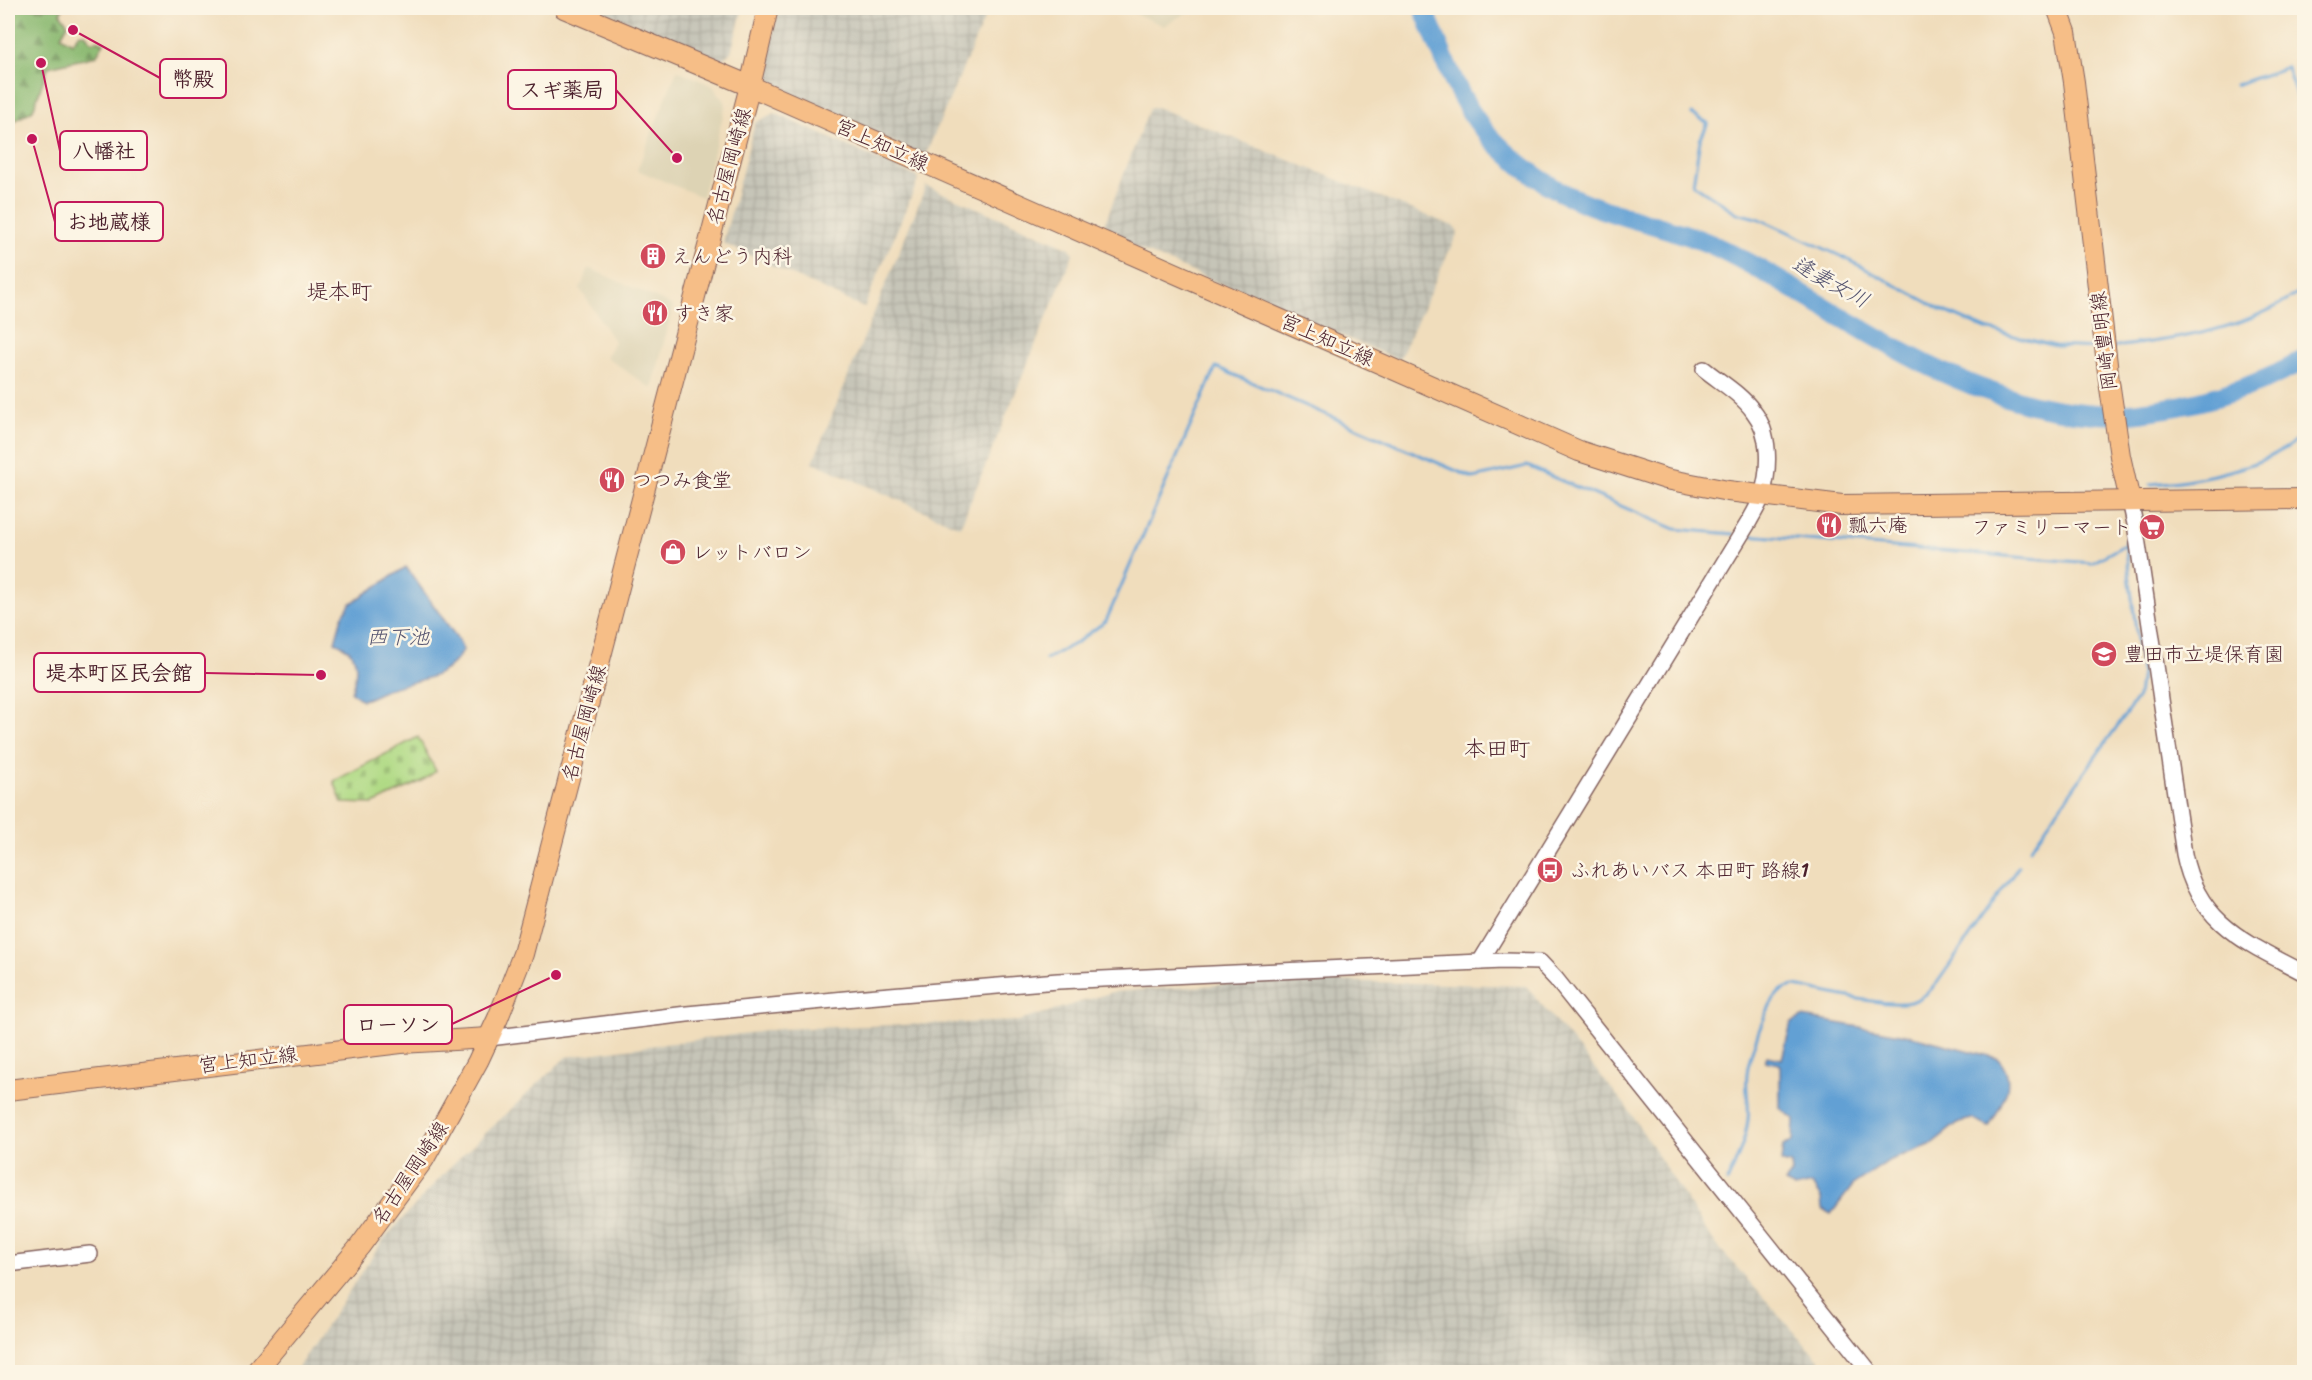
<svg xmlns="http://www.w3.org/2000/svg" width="2312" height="1380" viewBox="0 0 2312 1380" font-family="Sriracha,'Klee One',sans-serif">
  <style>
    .built { fill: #ddd3b4 }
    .industrial { fill: url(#industrial-grid) }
    .forest { fill: url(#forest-firs); stroke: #6b6c4e; stroke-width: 1.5 }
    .cemetery { fill: url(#cemetery-stones); stroke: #7d7c58; stroke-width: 1.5 }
    .water { fill: #62a0d4; stroke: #566080; stroke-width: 1.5 }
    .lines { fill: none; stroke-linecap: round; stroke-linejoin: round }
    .stream { stroke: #62a0d4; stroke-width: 3 }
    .river { stroke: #62a0d4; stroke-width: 20 }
    .minor-casing { stroke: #84625e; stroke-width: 18 }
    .major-casing { stroke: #84625e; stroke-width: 22 }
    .minor { stroke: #fff; stroke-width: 15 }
    .major { stroke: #f6be87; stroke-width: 20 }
    .labels { text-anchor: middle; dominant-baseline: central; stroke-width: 5; stroke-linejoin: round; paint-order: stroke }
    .street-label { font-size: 20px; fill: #4a1f2b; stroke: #fcf5e5 }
    .poi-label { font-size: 20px; fill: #4a1f2b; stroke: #fcf5e5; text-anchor: start }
    .water-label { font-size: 21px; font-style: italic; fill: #54536f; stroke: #fcf5e5 }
    .quarter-label { font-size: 22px; fill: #4a1f2b; stroke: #fcf5e5 }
    .leader { fill: none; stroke: #c2185b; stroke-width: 2 }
    .callout-dot { fill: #c2185b; stroke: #fcf5e5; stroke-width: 2 }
    .callout { fill: #fcf5e5; stroke: #c2185b; stroke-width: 2 }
    .callout-label { font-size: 21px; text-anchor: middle; font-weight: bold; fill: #4a1f2b }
  </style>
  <defs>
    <pattern id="industrial-grid" width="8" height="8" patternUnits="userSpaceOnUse" patternTransform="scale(1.5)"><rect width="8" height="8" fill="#c6c5b8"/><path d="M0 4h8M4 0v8" fill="none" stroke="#aca99e"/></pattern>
    <pattern id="forest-firs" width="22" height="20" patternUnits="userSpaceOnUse" patternTransform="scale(1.5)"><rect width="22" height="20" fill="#8cba72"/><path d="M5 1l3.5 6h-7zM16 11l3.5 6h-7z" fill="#74975e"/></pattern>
    <pattern id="cemetery-stones" width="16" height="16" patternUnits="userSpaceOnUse" patternTransform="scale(1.5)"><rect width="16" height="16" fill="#b0da85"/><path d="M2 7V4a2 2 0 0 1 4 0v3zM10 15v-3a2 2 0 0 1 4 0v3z" fill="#99bb73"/></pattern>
  </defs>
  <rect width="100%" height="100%" fill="#fcf5e5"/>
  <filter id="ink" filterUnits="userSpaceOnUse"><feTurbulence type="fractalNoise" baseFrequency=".0167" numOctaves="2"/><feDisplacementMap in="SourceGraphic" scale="12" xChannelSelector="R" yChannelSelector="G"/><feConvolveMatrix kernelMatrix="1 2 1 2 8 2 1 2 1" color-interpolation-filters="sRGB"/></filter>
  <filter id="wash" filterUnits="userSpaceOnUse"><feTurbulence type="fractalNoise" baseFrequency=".008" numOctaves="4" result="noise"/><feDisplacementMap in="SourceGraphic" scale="24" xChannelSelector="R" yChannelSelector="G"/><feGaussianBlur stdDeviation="1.35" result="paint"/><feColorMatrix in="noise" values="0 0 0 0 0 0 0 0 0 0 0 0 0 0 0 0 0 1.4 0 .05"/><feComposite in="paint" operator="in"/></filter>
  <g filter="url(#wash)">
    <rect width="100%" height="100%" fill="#f0ddbc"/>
    <g class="built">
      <polygon points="1123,8 1194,8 1164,26"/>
      <polygon points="677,70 713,86 726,104 702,197 637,170"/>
      <polygon points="589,268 673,306 652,389 606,357 614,341 580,289"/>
    </g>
    <g class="industrial">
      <polygon points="596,8 743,8 731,52 721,60"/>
      <polygon points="780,8 989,8 925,156 773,90 764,68"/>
      <polygon points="1156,107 1453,226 1458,232 1399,360 1101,233 1149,109"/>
      <polygon points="774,113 919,178 864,308 723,243 755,123"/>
      <polygon points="926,186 1070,248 1073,254 960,527 813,462"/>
      <polygon points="1291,980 1526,986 1626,1106 1713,1241 1830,1372 295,1372 384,1239 453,1164 566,1057 779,1029 1019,1021 1113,992"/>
    </g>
    <polygon class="forest" points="8,8 63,8 60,13 68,24 61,36 72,43 79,33 85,34 92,42 96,40 104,43 96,56 48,67 33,110 8,125"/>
    <polygon class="cemetery" points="418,737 436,771 422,781 373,804 342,803 334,781"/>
    <g class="water">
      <path d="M 406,567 L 457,638 L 463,650 C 444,682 419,678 389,689 C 380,692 372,698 362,700 L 351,692 C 359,669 360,652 335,642 L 342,617 L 350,604 Z"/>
      <path d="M 1802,1017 L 1912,1036 L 1997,1058 C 2020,1082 2001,1103 1989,1127 L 1972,1119 L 1959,1122 L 1930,1145 L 1890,1160 L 1854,1184 L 1831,1214 L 1822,1209 L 1821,1198 L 1812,1184 L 1795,1188 L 1785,1183 L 1792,1173 L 1791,1164 L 1781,1162 L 1783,1146 L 1793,1141 L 1794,1119 L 1780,1108 L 1780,1064 L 1765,1061 L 1767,1056 L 1782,1059 L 1791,1023 Z"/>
    </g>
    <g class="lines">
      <g class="stream">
        <polyline points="2235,85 2287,67 2304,121"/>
        <polyline points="1692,114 1708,123 1700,140 1693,184 1737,213 1760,219 1849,260 1940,309 1986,329 2055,346 2099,348"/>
        <path d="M 2112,347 C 2181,339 2245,330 2304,290"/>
        <path d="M 2150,484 C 2202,480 2263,469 2304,435"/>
        <polyline points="1747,535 2092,563 2126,544"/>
        <polyline points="1046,659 1076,643 1106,621 1216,367 1473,478 1527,466 1675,529 1734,534"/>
        <polyline points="2030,849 2138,697 2141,672 2125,540"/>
        <path d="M 1727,1182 C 1736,1162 1745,1142 1748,1120 C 1750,1105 1745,1090 1747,1074 C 1748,1058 1767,1003 1779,993 C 1783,988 1789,987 1795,986 C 1823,991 1886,1008 1910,1002 C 1922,999 1929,992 1937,983 L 2019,866"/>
      </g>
      <path class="river" d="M 1423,8 C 1444,55 1458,107 1497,144 C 1521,167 1547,187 1578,200 C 1624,220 1676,227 1721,249 C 1843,309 1953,406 2095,414 C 2123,416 2155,410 2183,405 C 2226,396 2266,382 2304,360"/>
    </g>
  </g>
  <g filter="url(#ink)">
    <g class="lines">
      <defs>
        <g id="minor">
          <path d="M 2130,501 L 2135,524 L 2184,854 C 2198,925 2248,943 2304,973"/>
          <path d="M 1480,962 L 1750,520 C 1754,512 1760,504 1762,495 C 1770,469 1771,433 1753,411 C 1741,394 1720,382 1704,369"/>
          <polyline points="489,1038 687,1014 866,997 1058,981 1503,961 1540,962 1556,979 1870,1372"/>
          <polyline points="8,1264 90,1254"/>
        </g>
        <g id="major">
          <polyline points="564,8 750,86 1579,451 1666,479 1728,491 1842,505 2304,499"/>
          <polyline points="2057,8 2066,32 2074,82 2109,381 2120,456 2130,501"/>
          <polyline points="8,1090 401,1043 489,1038"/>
          <polyline points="255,1372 360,1246 424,1159 478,1061 498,1018 523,954 750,86 768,8"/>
        </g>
      </defs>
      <use href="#minor" class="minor-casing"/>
      <use href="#major" class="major-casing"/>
      <use href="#minor" class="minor"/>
      <use href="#major" class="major"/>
    </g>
  </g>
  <defs>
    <symbol id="building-disc" viewBox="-11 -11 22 22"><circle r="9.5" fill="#d1495b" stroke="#fcf5e5"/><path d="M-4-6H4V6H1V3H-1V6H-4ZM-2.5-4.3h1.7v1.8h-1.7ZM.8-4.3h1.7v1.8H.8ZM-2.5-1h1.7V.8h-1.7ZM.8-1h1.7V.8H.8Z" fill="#fff"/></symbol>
    <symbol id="restaurant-disc" viewBox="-11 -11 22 22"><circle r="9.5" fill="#d1495b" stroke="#fcf5e5"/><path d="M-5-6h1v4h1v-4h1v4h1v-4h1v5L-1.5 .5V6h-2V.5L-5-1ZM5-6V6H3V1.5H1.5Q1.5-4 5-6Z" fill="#fff"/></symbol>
    <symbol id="supermarket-disc" viewBox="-11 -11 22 22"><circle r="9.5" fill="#d1495b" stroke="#fcf5e5"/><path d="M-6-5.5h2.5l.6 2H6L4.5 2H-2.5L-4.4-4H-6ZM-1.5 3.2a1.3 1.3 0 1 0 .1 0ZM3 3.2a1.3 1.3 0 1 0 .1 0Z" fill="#fff"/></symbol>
    <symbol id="shop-disc" viewBox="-11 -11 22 22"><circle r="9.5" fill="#d1495b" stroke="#fcf5e5"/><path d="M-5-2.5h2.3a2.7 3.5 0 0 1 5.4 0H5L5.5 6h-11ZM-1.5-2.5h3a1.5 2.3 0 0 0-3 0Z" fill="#fff"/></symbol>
    <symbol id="school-disc" viewBox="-11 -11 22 22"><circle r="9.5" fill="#d1495b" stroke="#fcf5e5"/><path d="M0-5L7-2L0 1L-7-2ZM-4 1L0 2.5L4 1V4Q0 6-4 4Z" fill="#fff"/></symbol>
    <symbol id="bus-disc" viewBox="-11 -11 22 22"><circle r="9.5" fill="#d1495b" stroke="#fcf5e5"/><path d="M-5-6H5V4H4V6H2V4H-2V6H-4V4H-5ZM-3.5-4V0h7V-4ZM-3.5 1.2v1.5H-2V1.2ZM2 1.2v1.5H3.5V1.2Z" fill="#fff"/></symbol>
  </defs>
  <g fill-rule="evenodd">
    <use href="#building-disc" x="638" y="241" width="30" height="30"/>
    <use href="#restaurant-disc" x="640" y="298" width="30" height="30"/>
    <use href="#restaurant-disc" x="597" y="465" width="30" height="30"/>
    <use href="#restaurant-disc" x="1814" y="510" width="30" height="30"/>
    <use href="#supermarket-disc" x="2137" y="512" width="30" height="30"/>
    <use href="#shop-disc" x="658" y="537" width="30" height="30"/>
    <use href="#school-disc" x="2089" y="639" width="30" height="30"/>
    <use href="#bus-disc" x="1535" y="855" width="30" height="30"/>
  </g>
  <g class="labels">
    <g class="street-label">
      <text transform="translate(882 145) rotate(24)">宮上知立線</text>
      <text transform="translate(729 166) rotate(-75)">名古屋岡崎線</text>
      <text transform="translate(1327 340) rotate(24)">宮上知立線</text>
      <text transform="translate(2104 341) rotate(-97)">岡崎豊明線</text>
      <text transform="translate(584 723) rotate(-75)">名古屋岡崎線</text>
      <text transform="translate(248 1060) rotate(-7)">宮上知立線</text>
      <text transform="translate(410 1173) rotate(-56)">名古屋岡崎線</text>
    </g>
    <g class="poi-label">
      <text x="672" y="256">えんどう内科</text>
      <text x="674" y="313">すき家</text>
      <text x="632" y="480">つつみ食堂</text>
      <text x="1848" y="525">瓢六庵</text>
      <text x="2132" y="527" text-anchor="end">ファミリーマート</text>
      <text x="692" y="552">レットバロン</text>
      <text x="2124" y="654">豊田市立堤保育園</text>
      <text x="1570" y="870">ふれあいバス 本田町 路線1</text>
    </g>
    <g class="water-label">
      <text transform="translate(1831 282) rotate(29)">逢妻女川</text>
      <text x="398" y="637">西下池</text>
    </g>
    <g class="quarter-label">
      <text x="339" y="291">堤本町</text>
      <text x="1497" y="748">本田町</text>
    </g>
  </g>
  <path class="leader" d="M73 30L160 78M677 158L616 90M41 63L60 151M32 139L55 222M321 675L205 673M556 975L452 1024"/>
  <g class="callout-dot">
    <circle cx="73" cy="30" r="6"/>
    <circle cx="677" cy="158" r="6"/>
    <circle cx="41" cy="63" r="6"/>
    <circle cx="32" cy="139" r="6"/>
    <circle cx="321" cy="675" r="6"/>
    <circle cx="556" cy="975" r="6"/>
  </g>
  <g class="callout">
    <rect x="160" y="59" width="66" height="39" rx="6"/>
    <rect x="508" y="70" width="108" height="39" rx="6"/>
    <rect x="60" y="131" width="87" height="39" rx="6"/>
    <rect x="55" y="202" width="108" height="39" rx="6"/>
    <rect x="34" y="653" width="171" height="39" rx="6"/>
    <rect x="344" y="1005" width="108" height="39" rx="6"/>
  </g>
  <g class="callout-label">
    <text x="193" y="86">幣殿</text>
    <text x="562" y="97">スギ薬局</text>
    <text x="104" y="158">八幡社</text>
    <text x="109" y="229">お地蔵様</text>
    <text x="119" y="680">堤本町区民会館</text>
    <text x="398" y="1032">ローソン</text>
  </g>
  <rect width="2312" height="1380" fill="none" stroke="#fcf5e5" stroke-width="30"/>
</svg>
